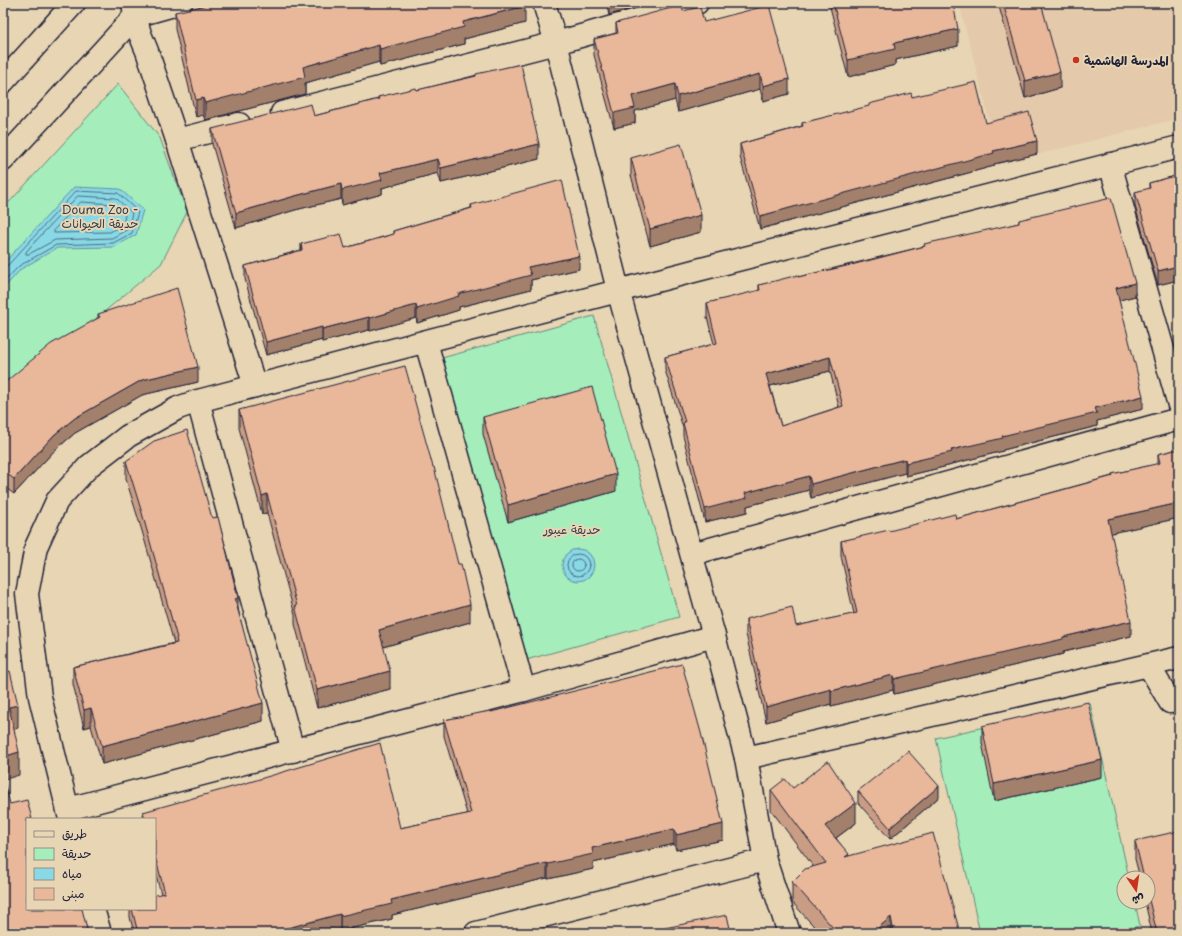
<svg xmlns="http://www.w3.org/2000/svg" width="1182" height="936" viewBox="0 0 1182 936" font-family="'Playpen Sans','Playpen Sans Arabic',sans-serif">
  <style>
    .built { fill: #e4c9aa }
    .green { fill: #a5eebb; stroke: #64887b }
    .water { fill: #89d8e5; stroke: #608fa1 }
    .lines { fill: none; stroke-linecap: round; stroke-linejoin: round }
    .shore { stroke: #4b6b7f; stroke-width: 1 }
    .minor-casing { stroke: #22223b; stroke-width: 25 }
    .major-casing { stroke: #22223b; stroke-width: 25 }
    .minor { stroke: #e7d5b3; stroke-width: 22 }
    .major { stroke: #e7d5b3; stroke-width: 22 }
    .wall { fill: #c89d84; stroke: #22223b; fill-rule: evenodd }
    .shaded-wall { fill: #a3806c; stroke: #22223b }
    .building { fill: #e9b79a; stroke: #22223b; fill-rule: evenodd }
    .poi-dot { fill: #c8321e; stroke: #e7d5b3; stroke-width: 1.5 }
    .labels { text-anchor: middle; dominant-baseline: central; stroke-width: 4; stroke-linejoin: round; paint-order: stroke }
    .poi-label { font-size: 12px; font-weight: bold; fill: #22223b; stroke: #e7d5b3; text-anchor: start }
    .park-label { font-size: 12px; fill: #36414e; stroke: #e7d5b3 }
  </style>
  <rect width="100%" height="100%" fill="#e7d5b3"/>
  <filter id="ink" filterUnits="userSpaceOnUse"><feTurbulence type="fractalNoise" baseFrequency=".025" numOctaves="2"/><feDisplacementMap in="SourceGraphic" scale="8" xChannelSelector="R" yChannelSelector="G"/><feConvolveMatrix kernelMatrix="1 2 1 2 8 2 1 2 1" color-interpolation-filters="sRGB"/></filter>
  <g filter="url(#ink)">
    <polygon class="built" points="959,3 1179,3 1179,118 1001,164"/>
    <g class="green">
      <polygon points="118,84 160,138 187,212 161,264 3,397 3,209"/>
      <polygon points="594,316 679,617 526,660 442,358"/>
      <polygon points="1090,703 1129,878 1124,878 1124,902 1135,902 1140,926 1109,933 980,933 936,738"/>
    </g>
    <g class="water">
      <polygon points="74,187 120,189 143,210 136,235 114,247 57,248 21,269 3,289 3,264"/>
      <circle cx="578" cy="565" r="16"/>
    </g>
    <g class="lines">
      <g class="shore">
        <polygon points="78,196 116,198 132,213 128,229 112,238 55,240 29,254 26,254 26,252 31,246"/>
        <polygon points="81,202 114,204 125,215 123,225 110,232 54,233 54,230"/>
        <polyline points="3,267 8,265 76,191 118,193 138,212 132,233 113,243 56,245 19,266 3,283"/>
        <circle cx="578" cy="565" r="11"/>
        <circle cx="578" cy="565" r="6"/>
      </g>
      <defs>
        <g id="minor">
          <polyline points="133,3 135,16 140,34 147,51 177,140 255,386"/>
          <polyline points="544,3 556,43 618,290 714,636 746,758 765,860 789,933"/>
          <polyline points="135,16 181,3"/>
          <polyline points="282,113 556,43 697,3"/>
          <polyline points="177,140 239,124"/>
          <polyline points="1110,164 1179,405"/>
          <polyline points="426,342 524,690"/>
          <polyline points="198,401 293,751"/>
          <polyline points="692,554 1179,419"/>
          <polyline points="1149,666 1170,702"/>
          <polyline points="746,758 1179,658"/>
          <polyline points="68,809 524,690 714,636"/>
          <path d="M 70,819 L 40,697 L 27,594 L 36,547 L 57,501 L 89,466 L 128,436 L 178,408 L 198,401 C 525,315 851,229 1179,147"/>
          <polyline points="93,909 100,933"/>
          <polyline points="476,933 765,860"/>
        </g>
        <g id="major">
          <polyline points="3,82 74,3"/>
          <polyline points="3,160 135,16"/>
        </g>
      </defs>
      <use href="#minor" class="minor-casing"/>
      <use href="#major" class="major-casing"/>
      <use href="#minor" class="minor"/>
      <use href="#major" class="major"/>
    </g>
    <g class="wall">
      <polygon points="606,3 651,3 609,15"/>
      <polygon points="829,3 953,3 958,46 895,60 895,65 848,77"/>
      <polygon points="998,3 1041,3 1060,88 1025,98"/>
      <polygon points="683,11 704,22 789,94 763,101 760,89 678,112 675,100 635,111 635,123 614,128 594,55 594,39 616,33 616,23"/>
      <polygon points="175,12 525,23 464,39 464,44 380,66 379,62 305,83 305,94 205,120 203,115 196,117 175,29"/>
      <polygon points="417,90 539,159 441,183 438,173 382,188 382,194 342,205 341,199 295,210 236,228 212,144 212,129 314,116 378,99 378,97"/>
      <polygon points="912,97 986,123 1037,154 994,164 994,166 760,229 740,157 740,144 802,126 802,123"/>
      <polygon points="631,158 701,232 650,246 631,175"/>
      <polygon points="1179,175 1179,284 1178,280 1158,285 1135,206 1135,192 1149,189 1149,183"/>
      <polygon points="471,205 579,269 531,280 531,289 459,307 459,310 417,323 416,318 370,331 369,330 322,342 322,340 266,355 245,279 245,266 301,250 301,244 345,248 393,234 393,231 471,208"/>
      <path d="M 1019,220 L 1135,296 L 1119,300 L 1143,409 L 1097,421 L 1097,426 L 1003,450 L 1003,451 L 952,464 L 952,465 L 906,476 L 905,473 L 811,498 L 809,490 L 747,506 L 747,512 L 705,522 L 683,436 L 683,428 L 665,370 L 665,357 L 714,344 L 707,317 L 707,303 L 759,291 L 759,285 L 798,277 L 1019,223 ZM 830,371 L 839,407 L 781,426 L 770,386 Z"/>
      <polygon points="98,314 198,382 142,395 75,433 54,451 14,494 3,486 3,384 98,318"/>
      <polygon points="239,410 470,622 383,647 390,689 317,708 295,624 295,615 267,513 262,514 239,428"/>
      <polygon points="483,417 616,491 508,522 483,434"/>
      <polygon points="1179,449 1179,518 1111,533 1131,636 1063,652 1063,654 894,694 893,690 831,706 831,704 766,722 746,634 746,619 796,626 854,614 841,556 841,541 956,519 1112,476 1112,474 1158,464 1158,454"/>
      <polygon points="126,461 238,608 263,721 102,764 91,726 84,728 73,684 73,667 174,643 142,531 126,479"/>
      <polygon points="491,712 723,840 676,850 674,844 593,863 593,869 548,879 547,878 392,915 392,919 340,931 340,930 326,933 134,933 130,917 130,909 155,909 161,894 155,871 155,819 143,819 143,812 400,828 467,814 444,736 444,720"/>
      <polygon points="982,726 1102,777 994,801 982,743"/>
      <polygon points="793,788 856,823 836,838 849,856 960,933 820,933 792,902 792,882 813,866 771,810 771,790"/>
      <polygon points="858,791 939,797 890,839 858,803"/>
      <polygon points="1135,841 1179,933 1152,933 1145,902 1148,902 1148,878 1140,878 1135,859"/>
    </g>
    <g class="shaded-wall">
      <polygon points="609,3 651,3 609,15"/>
      <polygon points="525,6 525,23 464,39 464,44 380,66 380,49 463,22"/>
      <polygon points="958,29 958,46 895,60 895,65 848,77 848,60 894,43"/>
      <polygon points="379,45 379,62 305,83 305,94 205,120 205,103 303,67"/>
      <polygon points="1060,72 1060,88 1025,98 1025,81"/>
      <polygon points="760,74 760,89 678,112 678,96"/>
      <polygon points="789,79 789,94 763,101 763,86"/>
      <polygon points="675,84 675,100 635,111 635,123 614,128 614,113 632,96"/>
      <polygon points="203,98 203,115 196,117 196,100"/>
      <polygon points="1037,141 1037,154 994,164 994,166 760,229 760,216 993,151"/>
      <polygon points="539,144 539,159 441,183 441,168"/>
      <polygon points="438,159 438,173 382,188 382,194 342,205 342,190 380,173"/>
      <polygon points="341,184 341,199 295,210 236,228 236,213 295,196"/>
      <polygon points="701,215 701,232 650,246 650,229"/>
      <polygon points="579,256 579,269 531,280 531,289 459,307 459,310 417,323 417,309 528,267"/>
      <polygon points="1178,266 1178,280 1158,285 1158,271"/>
      <polygon points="1135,283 1135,296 1116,301 1116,288"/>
      <polygon points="416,305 416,318 370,331 370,318"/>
      <polygon points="369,317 369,330 322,342 322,329"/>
      <polygon points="322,327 322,340 266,355 266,342"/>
      <polygon points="830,357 830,371 766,387 766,374"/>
      <polygon points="198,367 198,382 142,395 75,433 54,451 14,494 14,479 54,435 75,418 142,380"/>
      <polygon points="1143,396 1143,409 1097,421 1097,426 1003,450 1003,451 952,464 952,465 906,476 906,463 1002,436 1095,408"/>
      <polygon points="905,459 905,473 811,498 811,484"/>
      <polygon points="616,474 616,491 508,522 508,505"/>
      <polygon points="809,476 809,490 747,506 747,512 705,522 705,509 745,493"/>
      <polygon points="267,494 267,513 262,514 262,496"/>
      <polygon points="1179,503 1179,518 1108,534 1108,519"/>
      <polygon points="238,598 238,616 235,599"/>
      <polygon points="470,604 470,622 379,648 379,630"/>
      <polygon points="1131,621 1131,636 1063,652 1063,654 894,694 894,679 1063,637"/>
      <polygon points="390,671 390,689 317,708 317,690"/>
      <polygon points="893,675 893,690 831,706 831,691"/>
      <polygon points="831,689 831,704 766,722 766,707"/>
      <polygon points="263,703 263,721 102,764 102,746"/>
      <polygon points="18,705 18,728 9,731 9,707"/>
      <polygon points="91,708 91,726 84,728 84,710"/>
      <polygon points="19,752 19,775 3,780 3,757"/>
      <polygon points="1102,760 1102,777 994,801 994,784"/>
      <polygon points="939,786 939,797 890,839 890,828"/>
      <polygon points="856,803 856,823 825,846 825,826"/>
      <polygon points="723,824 723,840 676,850 676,835"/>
      <polygon points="674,829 674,844 593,863 593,869 548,879 548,864 592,848"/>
      <polygon points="547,863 547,878 392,915 392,919 340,931 340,916 391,900"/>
      <polygon points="340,914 340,930 326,933 269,933"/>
      <polygon points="891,917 891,933 872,933"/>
    </g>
    <g class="building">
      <polygon points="216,3 524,3 525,6 463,22 464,27 380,49 379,45 303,67 305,77 205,103 203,98 196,100 175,12"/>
      <polygon points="833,3 953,3 958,29 894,43 895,49 848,60"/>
      <polygon points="1003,3 1041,3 1060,72 1025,81"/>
      <polygon points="682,5 683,11 700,7 704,22 769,5 789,79 763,86 760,74 678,96 675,84 632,96 635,108 614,113 594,39 618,33 616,23"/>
      <polygon points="521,64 539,144 441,168 438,159 380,173 382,180 342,190 341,184 295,196 236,213 212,129 311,104 314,116 379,99 378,97 416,88 417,90 476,76 476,74"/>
      <polygon points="976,82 986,123 1029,112 1037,141 993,151 994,153 760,216 740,144 803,126 802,123 869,106 869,104 911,93 912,97"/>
      <polygon points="681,144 701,215 650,229 631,158"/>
      <polygon points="1179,175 1179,270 1178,266 1158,271 1135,192 1150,188 1149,183"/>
      <polygon points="562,180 579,256 528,267 531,275 458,294 459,296 417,309 416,305 370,318 369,317 322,329 322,327 266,342 245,266 302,250 301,244 341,234 345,248 394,234 393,231 472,208 471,205"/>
      <path d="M 1111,198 L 1135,283 L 1116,288 L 1143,396 L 1095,408 L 1097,413 L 1002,436 L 1003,438 L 951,450 L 952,452 L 906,463 L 905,459 L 811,484 L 809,476 L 745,493 L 747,498 L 705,509 L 683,423 L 685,422 L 665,357 L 717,343 L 707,303 L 760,290 L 759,285 L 798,275 L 798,277 L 855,264 L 925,246 L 924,244 L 1019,223 L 1019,220 ZM 830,357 L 843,406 L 781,426 L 766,374 Z"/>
      <polygon points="177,288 198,367 142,380 75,418 54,435 14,479 3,471 3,384 51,344 100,317 98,314"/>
      <polygon points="405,366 433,467 434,467 458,564 461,564 470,604 379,630 390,671 317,690 295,606 297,606 267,494 262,496 239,410"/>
      <polygon points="592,387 616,474 508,505 483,417"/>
      <polygon points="187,430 212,518 218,517 238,598 235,599 263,703 102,746 91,708 84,710 73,667 177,643 176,639 177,638 142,513 126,461 154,441"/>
      <polygon points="1179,449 1179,503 1108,519 1131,621 1063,637 1063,639 894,679 893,675 831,691 831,689 766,707 746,619 792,607 796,626 857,613 841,541 889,530 889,531 955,514 956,519 1113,476 1112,474 1160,463 1158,454"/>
      <polygon points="682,664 701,733 723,824 676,835 674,829 592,848 593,854 548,864 547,863 391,900 392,904 340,916 340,914 269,933 138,933 132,909 155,909 155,895 165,893 155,856 155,819 145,819 143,812 243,784 380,743 400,828 471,813 444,720 490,711 491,712"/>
      <polygon points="10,671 18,705 9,707 19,752 3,757 3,673"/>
      <polygon points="1088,702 1102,760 994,784 982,726"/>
      <polygon points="908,751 939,786 890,828 858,791"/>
      <polygon points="828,761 856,803 825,826 849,854 845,857 933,833 960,933 894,933 891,917 872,933 833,933 836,931 792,882 805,869 826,863 771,790 785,779 793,788"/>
      <polygon points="3,778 10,804 27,800 32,819 27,819 27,909 82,909 88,933 3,933"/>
      <polygon points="1179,831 1179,933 1157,933 1148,896 1148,878 1144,878 1135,841"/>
      <polygon points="727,915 731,933 667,933 665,928"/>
    </g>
  </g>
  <circle class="poi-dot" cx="1076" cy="60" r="4"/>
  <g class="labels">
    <g class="poi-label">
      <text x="1084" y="60">المدرسة الهاشمية</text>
    </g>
    <g class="park-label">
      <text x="100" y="209">Douma Zoo -<tspan x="100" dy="14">حديقة الحيوانات</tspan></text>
      <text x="572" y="529">حديقة عيبور</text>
    </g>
  </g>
  <rect width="1182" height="936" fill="none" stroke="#e7d5b3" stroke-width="16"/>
  <rect x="8" y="8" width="1166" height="920" fill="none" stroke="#22223b" stroke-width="1.5" filter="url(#ink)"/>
  <rect x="26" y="818" width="130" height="92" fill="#e7d5b3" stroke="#988d83"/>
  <rect x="34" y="831" width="20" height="6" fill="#e7d5b3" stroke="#988d83"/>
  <text x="62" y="838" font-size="12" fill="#22223b">طريق</text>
  <rect x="34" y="848" width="20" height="12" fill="#a5eebb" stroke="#988d83"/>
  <text x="62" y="858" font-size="12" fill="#22223b">حديقة</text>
  <rect x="34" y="868" width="20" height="12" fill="#89d8e5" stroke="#988d83"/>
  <text x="62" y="878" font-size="12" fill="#22223b">مياه</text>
  <rect x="34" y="888" width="20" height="12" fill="#e9b79a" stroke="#988d83"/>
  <text x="62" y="898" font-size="12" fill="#22223b">مبنى</text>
  <g transform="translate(1136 890) rotate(167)"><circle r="19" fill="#e7d5b3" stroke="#988d83"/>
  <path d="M0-3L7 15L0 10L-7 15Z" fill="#c8321e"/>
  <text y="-6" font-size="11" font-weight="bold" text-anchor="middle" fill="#22223b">ش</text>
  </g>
</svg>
